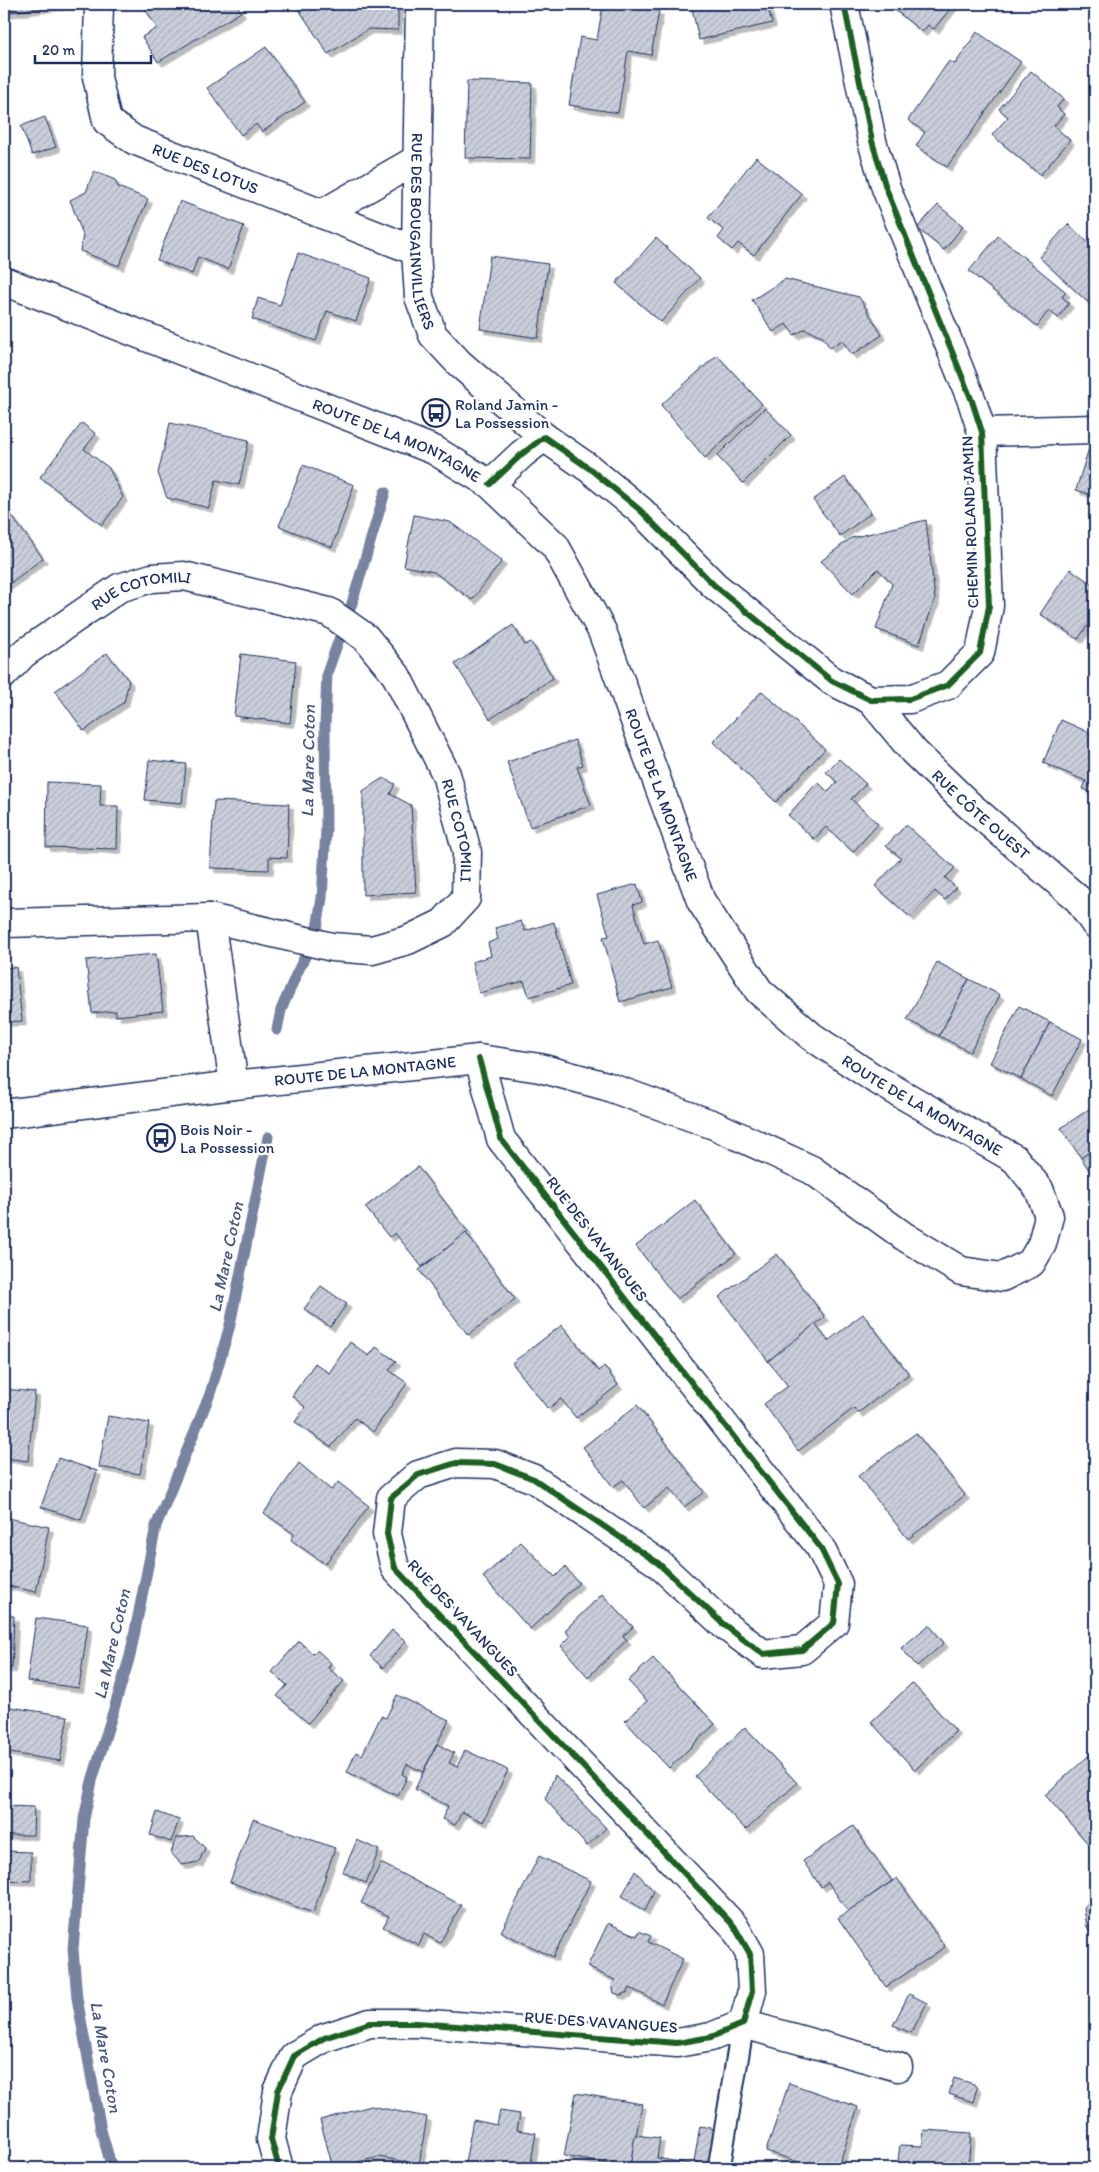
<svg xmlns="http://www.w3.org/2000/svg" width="1099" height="2172" viewBox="0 0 1099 2172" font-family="Itim,sans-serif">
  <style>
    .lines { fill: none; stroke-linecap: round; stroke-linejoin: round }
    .stream { stroke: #77839f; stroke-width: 11 }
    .building { fill: url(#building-hatch); stroke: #1b2f5e; filter: url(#shadow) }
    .lane-casing { stroke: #1b2f5e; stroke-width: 25 }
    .street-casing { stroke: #1b2f5e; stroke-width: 31 }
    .secondary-casing { stroke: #1b2f5e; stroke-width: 31 }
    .lane { stroke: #fff; stroke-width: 21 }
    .street { stroke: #fff; stroke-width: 28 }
    .secondary { stroke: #fff; stroke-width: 28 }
    .cycleway-casing { stroke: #fff; stroke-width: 9 }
    .cycleway { stroke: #1b5e20; stroke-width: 6 }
    .labels { text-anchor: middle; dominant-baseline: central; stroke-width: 5; stroke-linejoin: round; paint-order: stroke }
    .street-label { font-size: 16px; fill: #1b2f5e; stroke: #fff }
    .poi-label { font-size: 16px; fill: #1b2f5e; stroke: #fff; text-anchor: start }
    .water-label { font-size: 18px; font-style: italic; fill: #49597e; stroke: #fff }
  </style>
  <defs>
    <pattern id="building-hatch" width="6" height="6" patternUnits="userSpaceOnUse" patternTransform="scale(1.25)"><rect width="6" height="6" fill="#caceda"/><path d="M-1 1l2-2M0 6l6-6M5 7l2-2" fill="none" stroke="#adb1be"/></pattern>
    <filter id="shadow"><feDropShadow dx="4.5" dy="4.5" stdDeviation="0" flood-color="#0004"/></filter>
  </defs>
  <rect width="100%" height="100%" fill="#fff"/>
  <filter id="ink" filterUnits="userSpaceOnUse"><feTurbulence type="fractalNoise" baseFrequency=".02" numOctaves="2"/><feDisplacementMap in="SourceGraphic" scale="10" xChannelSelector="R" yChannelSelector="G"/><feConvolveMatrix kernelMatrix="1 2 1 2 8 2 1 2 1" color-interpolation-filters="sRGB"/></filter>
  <g filter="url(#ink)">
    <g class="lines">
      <g class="stream">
        <polyline points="277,1030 281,1010 296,975 316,934 322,898 326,829 325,727 327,673 352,603 385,492"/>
        <polyline points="112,2168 101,2130 77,1998 73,1949 84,1819 92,1781 130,1656 156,1526 210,1394 230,1325 268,1137"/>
      </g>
    </g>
    <g class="building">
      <polygon points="4,4 71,4 4,13"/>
      <polygon points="142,4 236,4 241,12 158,62 142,37 157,28"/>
      <polygon points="298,4 398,4 398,30 368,29 328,54 296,5"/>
      <polygon points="603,4 615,4 659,11 651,55 628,51 618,113 569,105 580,37 597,40"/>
      <polygon points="691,4 767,4 772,23 699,40"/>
      <polygon points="888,4 954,4 934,29 928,25 922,32"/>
      <polygon points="977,32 1021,62 947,167 916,146 925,132 908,120 949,61 955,64"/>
      <polygon points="266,47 305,102 262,132 256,124 241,135 207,88"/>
      <polygon points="1031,71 1064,99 1057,107 1064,114 1054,126 1070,140 1040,175 992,135 1008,117 999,109"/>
      <polygon points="467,81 532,83 530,159 465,158"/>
      <polygon points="45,117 56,147 32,155 21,126"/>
      <polygon points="756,157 802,194 754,255 738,243 732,250 718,238 724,230 708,218"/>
      <polygon points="94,171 115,180 118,187 148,199 119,266 80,251 83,235 70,200 86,192"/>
      <polygon points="180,201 244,226 228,269 198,257 192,274 157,260"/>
      <polygon points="938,205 963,226 944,250 917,228"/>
      <polygon points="1068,224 1095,249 1095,309 1039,257"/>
      <polygon points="998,236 1066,292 1062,297 1069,303 1058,318 1049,310 1037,326 969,271"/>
      <polygon points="656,238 700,278 661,322 616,283"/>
      <polygon points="298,253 371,278 356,321 327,311 316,341 252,319 258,298 280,305"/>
      <polygon points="490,256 548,264 538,338 480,329"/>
      <polygon points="785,279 859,297 882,335 852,355 842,340 830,348 822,336 805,329 794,335 786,324 773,332 752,300"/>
      <polygon points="717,355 762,404 705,458 661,405"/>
      <polygon points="765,408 791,435 743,483 717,456"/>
      <polygon points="82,423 96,434 84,449 109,468 123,497 102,525 40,477"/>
      <polygon points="170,423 249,440 239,485 216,480 209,508 167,498 158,473"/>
      <polygon points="1089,448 1095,450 1095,496 1076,490"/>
      <polygon points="303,465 354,485 332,547 279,526"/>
      <polygon points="845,477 871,513 840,536 813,500"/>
      <polygon points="5,507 43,558 4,588 4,508"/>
      <polygon points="414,515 450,522 502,561 472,600 434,572 404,566"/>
      <polygon points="926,520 935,599 919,645 876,629 892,584 878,569 853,594 821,561 851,538"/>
      <polygon points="1070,569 1095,586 1095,631 1087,626 1078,639 1040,614"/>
      <polygon points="513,625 525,645 531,642 553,678 490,719 455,664"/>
      <polygon points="107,653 129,681 124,702 84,731 55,691"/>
      <polygon points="241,654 296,661 290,723 234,716"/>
      <polygon points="762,691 825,749 776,802 713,742"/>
      <polygon points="1061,720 1095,735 1095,794 1083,789 1086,781 1043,763"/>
      <polygon points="575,740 583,765 577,767 591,805 530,827 507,762"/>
      <polygon points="839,759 866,784 851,799 878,824 853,852 826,827 814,839 788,815 818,782 828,792 837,782 826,772"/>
      <polygon points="149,760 186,764 182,803 145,800"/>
      <polygon points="383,778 395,784 390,794 411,805 416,892 363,895 363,791"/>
      <polygon points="47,782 101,784 100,806 118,806 117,849 46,847"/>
      <polygon points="214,801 289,804 287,858 269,857 269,870 210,868"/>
      <polygon points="906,825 955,868 945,878 956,887 945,900 935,891 910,917 875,886 901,858 886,846"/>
      <polygon points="637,884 642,902 633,905 644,944 658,940 672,987 620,1002 603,937 609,936 597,895"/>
      <polygon points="521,921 525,931 554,922 571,985 529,997 524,981 479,993 472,962 491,956 488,943 498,939 495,928"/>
      <polygon points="156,954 163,1011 116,1016 116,1011 92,1013 86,960"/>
      <polygon points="937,962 969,979 939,1036 907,1020"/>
      <polygon points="16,967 22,1021 4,1022 4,968"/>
      <polygon points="969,979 1000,995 970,1052 939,1036"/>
      <polygon points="1019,1006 1050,1022 1021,1079 990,1063"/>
      <polygon points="1050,1022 1082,1039 1052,1096 1021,1079"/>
      <polygon points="1095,1105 1095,1148 1081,1158 1061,1128"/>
      <polygon points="1095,1148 1095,1179 1081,1158"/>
      <polygon points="418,1167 468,1232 422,1267 395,1233 389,1237 365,1207"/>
      <polygon points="695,1200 736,1254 677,1299 636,1246"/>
      <polygon points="466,1233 515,1299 468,1335 419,1270"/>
      <polygon points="777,1254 825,1317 768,1361 719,1297"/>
      <polygon points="321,1286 347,1304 330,1327 304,1309"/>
      <polygon points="863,1314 909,1374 858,1413 854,1408 798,1451 764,1404 788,1386 768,1361 815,1324 828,1341"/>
      <polygon points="562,1325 598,1371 604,1366 618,1385 576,1418 561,1399 548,1409 512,1363"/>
      <polygon points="350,1342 369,1356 376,1347 396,1361 389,1370 407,1383 373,1432 355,1418 331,1447 295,1422 305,1407 292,1396 315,1363 329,1373"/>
      <polygon points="4,1389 35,1392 28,1461 4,1458"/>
      <polygon points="637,1405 704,1492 684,1507 669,1488 644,1508 623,1480 613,1487 583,1447"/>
      <polygon points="108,1416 149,1423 140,1474 99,1467"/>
      <polygon points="916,1433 965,1495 908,1539 858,1476"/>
      <polygon points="58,1458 97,1471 81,1520 41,1507"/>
      <polygon points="299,1463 331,1490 338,1482 369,1506 325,1564 291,1540 294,1534 264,1513"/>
      <polygon points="4,1517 49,1527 36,1592 4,1585"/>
      <polygon points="521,1542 555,1577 565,1567 579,1583 530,1629 483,1577"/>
      <polygon points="602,1594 633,1627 623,1636 627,1640 588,1677 561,1646 570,1637 565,1630"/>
      <polygon points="4,1616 14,1616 12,1668 4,1668"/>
      <polygon points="36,1618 88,1625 79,1688 27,1681"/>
      <polygon points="929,1625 944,1643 917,1666 901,1648"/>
      <polygon points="392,1630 406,1641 383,1668 370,1656"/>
      <polygon points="299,1641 313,1654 317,1650 331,1663 328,1668 344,1681 308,1723 277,1696 287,1685 272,1672"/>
      <polygon points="653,1658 715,1724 669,1768 625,1721 647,1701 628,1681"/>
      <polygon points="912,1683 956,1731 915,1770 871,1722"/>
      <polygon points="397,1695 449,1720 423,1772 407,1764 402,1774 407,1777 398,1796 347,1772 356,1752 362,1755 381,1716 386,1718"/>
      <polygon points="4,1706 68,1716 60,1761 4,1752"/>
      <polygon points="745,1727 797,1783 746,1830 695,1776"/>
      <polygon points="437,1744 454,1753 449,1763 457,1767 465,1750 508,1770 483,1822 462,1812 455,1825 442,1819 448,1806 415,1789"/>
      <polygon points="1095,1750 1095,1843 1091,1847 1045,1795"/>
      <polygon points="555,1775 606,1828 587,1846 545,1799"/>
      <polygon points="4,1806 34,1807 33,1835 4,1835"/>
      <polygon points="157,1812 179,1820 171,1842 150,1835"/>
      <polygon points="253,1819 335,1848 313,1913 230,1882"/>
      <polygon points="853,1826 892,1881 848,1912 828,1882 821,1887 803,1861"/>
      <polygon points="193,1836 205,1848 199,1862 182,1865 171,1853 176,1838"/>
      <polygon points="357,1840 379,1850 366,1883 343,1872"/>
      <polygon points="4,1851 31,1852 31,1881 4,1880"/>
      <polygon points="539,1856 591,1881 553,1957 501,1932"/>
      <polygon points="381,1863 461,1905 440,1943 424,1934 419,1945 383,1927 389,1916 361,1903"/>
      <polygon points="635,1871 654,1891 645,1911 622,1896"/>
      <polygon points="897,1878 945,1947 886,1987 838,1918"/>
      <polygon points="1095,1892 1095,1937 1087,1927 1084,1908"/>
      <polygon points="608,1923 637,1936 639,1931 651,1936 648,1942 683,1959 662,2004 630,1988 628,1992 620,1995 614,1993 612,1984 615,1980 587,1967"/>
      <polygon points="909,1994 927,2003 911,2033 893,2025"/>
      <polygon points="954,2078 974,2084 977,2088 973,2102 949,2094"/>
      <polygon points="789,2083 858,2107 838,2168 815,2168 766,2151"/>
      <polygon points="576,2093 642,2104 630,2168 564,2156"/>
      <polygon points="371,2106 427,2117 419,2164 379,2157 333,2168 320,2120"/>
      <polygon points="500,2111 520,2114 517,2130 536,2133 530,2168 464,2168 473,2120 497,2125"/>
      <polygon points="700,2126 720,2130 714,2166 694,2162"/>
      <polygon points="924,2130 971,2133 968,2168 897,2168 900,2145 922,2146"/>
      <polygon points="635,2135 660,2138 657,2158 695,2165 695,2168 630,2168"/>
      <polygon points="25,2162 26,2168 4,2168 4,2167"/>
    </g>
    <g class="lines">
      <defs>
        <polyline id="lane" points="719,2168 743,2024"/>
        <g id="street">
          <path id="s1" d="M 99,4 L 97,77 L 107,121 L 134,140 L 416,251"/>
          <path id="s2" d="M 420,4 L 416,251 L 419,297 L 433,335 L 459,363 L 544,437"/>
          <polyline points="322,214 418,159"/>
          <polyline points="982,432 1095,429"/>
          <polyline points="490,484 522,454 544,437 590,469 640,510 714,585 832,681 871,700 910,699 948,685 980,653 989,606 982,432 972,401 886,188 872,141 844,4"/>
          <path id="s3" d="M 4,674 L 23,654 L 119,588 L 152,578 L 184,576 L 329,612 L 366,638 L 396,675 L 446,774 L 467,852 L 466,898 L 443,923 L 408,940 L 372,950 L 332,947 L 210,918 L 4,923"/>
          <path id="s4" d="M 871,700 L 914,752 L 969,805 L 1079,900 L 1095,924"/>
          <polyline points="210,918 234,1085"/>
          <polyline points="743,2024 898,2067"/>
          <polyline points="279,2168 271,2139 278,2091 294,2056 324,2038 370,2023 417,2023 677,2043 711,2037 743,2024 752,1991 750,1954 734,1926 395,1568 387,1534 391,1498 418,1475 456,1463 495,1464 534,1479 658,1563 723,1624 763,1654 802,1650 834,1623 838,1584 820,1547 501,1139 479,1059"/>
        </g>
        <g id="secondary">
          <path id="s5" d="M 4,281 L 434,450 L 490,484 L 555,546 L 602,631 L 701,901 L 759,991 L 811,1036 L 872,1077 L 1015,1159 L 1039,1189 L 1049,1216 L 1042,1244 L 1031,1263 L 1002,1277 L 961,1271 L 905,1237 L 812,1170 L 714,1125 L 606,1086 L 540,1068 L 479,1059 L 234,1085 L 4,1114"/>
        </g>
      </defs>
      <use href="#lane" class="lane-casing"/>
      <use href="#street" class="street-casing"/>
      <use href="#secondary" class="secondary-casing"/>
      <use href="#lane" class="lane"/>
      <use href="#street" class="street"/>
      <use href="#secondary" class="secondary"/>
      <defs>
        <g id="cycleway">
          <polyline points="490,484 522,454 544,437 590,469 640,510 714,585 832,681 871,700 910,699 948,685 980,653 989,606 982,432 972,401 886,188 872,141 844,4"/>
          <polyline points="279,2168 271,2139 278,2091 294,2056 324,2038 370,2023 417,2023 677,2043 711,2037 743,2024 752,1991 750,1954 734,1926 395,1568 387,1534 391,1498 418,1475 456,1463 495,1464 534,1479 658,1563 723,1624 763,1654 802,1650 834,1623 838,1584 820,1547 501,1139 479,1059"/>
        </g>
      </defs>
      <use href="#cycleway" class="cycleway-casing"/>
      <use href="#cycleway" class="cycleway"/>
    </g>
  </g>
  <defs>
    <symbol id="bus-ring" viewBox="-11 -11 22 22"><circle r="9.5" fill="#fff" stroke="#1b2f5e" stroke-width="1.5"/><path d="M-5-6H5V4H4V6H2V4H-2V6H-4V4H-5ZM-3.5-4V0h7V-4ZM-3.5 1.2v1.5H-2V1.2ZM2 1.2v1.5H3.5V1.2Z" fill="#1b2f5e"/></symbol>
  </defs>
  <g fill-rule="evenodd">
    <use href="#bus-ring" x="420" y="397" width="32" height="32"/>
    <use href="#bus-ring" x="145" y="1122" width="32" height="32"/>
  </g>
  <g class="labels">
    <g class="street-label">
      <text stroke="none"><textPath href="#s1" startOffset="228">RUE DES LOTUS</textPath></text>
      <text stroke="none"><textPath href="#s2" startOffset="228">RUE DES BOUGAINVILLIERS</textPath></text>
      <text stroke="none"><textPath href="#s5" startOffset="424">ROUTE DE LA MONTAGNE</textPath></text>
      <text transform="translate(970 522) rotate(-92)">CHEMIN ROLAND JAMIN</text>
      <text stroke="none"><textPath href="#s3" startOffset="165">RUE COTOMILI</textPath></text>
      <text stroke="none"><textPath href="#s5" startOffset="889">ROUTE DE LA MONTAGNE</textPath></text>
      <text stroke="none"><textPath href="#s4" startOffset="159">RUE CÔTE OUEST</textPath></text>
      <text stroke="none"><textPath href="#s3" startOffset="622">RUE COTOMILI</textPath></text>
      <text transform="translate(365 1071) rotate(-6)">ROUTE DE LA MONTAGNE</text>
      <text stroke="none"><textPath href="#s5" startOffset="1309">ROUTE DE LA MONTAGNE</textPath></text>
      <text transform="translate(597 1239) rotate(52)">RUE DES VAVANGUES</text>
      <text transform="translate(463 1618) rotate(47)">RUE DES VAVANGUES</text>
      <text transform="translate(601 2022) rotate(4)">RUE DES VAVANGUES</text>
    </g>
    <g class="poi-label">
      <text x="455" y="404">Roland Jamin -<tspan x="455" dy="18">La Possession</tspan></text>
      <text x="180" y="1129">Bois Noir -<tspan x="180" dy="18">La Possession</tspan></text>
    </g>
    <g class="water-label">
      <text transform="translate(308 761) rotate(-89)">La Mare Coton</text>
      <text transform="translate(226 1257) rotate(-78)">La Mare Coton</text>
      <text transform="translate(112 1644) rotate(-77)">La Mare Coton</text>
      <text transform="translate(106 2057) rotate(80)">La Mare Coton</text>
    </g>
  </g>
  <rect width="1099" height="2172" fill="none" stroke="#fff" stroke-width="20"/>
  <rect x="10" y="10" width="1079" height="2152" fill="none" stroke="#1b2f5e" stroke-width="2" filter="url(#ink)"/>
  <path d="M35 55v8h116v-8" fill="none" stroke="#1b2f5e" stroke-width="2.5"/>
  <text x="42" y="55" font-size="15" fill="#1b2f5e" stroke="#ffffff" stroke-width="4" paint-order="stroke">20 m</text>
</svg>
